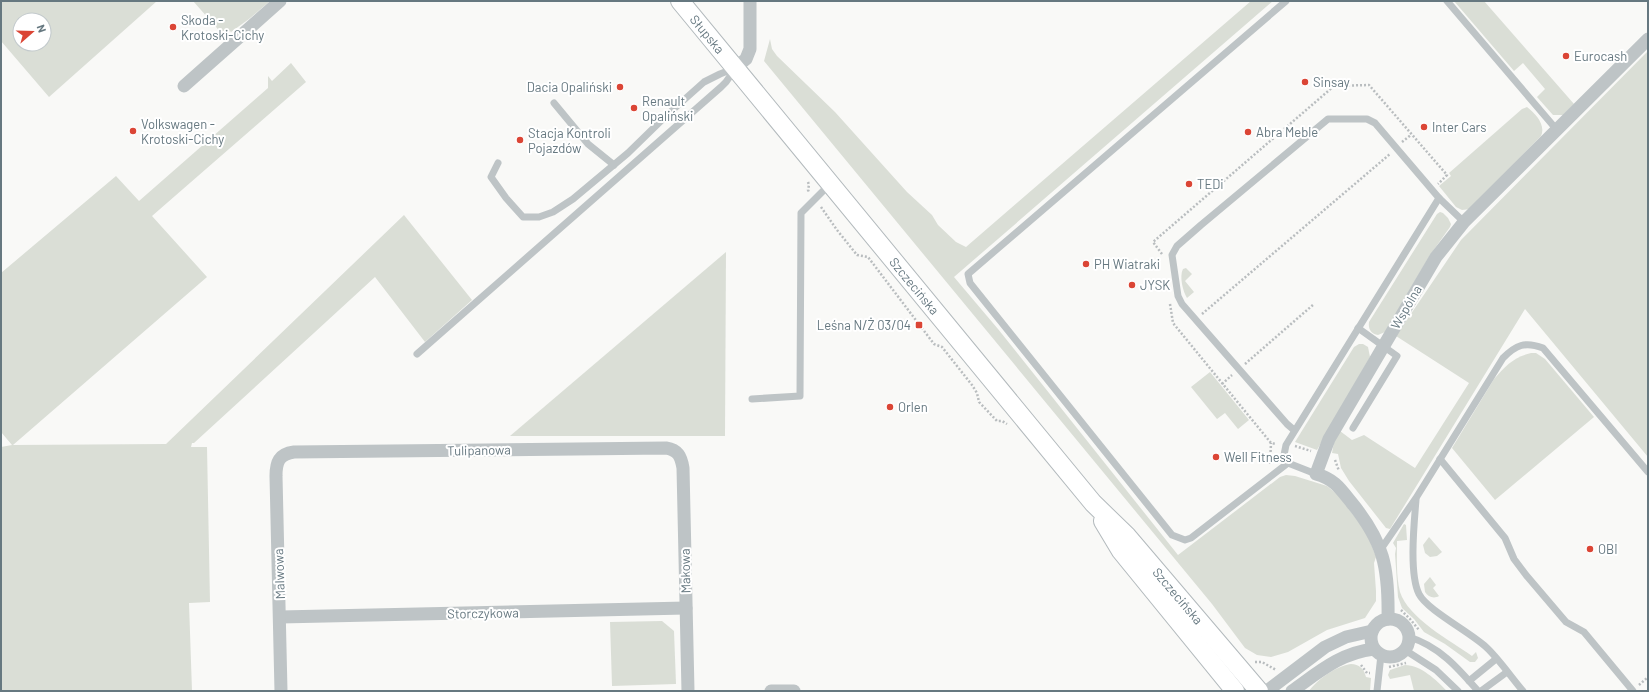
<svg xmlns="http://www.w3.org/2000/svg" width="1649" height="692" viewBox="0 0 1649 692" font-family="Barlow,sans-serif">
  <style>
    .green { fill: #daded6; fill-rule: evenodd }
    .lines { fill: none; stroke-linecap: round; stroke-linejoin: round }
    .secondary-casing { stroke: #b3babd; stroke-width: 20 }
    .path { stroke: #b9bdbf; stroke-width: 2.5; stroke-dasharray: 2 2; stroke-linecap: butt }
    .service { stroke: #bec4c6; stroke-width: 7 }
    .minor { stroke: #bec4c6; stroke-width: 13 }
    .secondary { stroke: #fff; stroke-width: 18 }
    .poi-dot { fill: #db4535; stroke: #fff; stroke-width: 1.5 }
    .labels { text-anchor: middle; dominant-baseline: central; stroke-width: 4; stroke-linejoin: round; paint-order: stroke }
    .poi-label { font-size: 13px; fill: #667880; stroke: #fff; text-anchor: start }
    .street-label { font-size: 13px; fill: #667880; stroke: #fff }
  </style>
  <rect width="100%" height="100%" fill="#f9f9f7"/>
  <g class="green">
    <path d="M 1,1 L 157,1 L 49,97 L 1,41 ZM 20,20 L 44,20 L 44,44 L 20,44 Z"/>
    <polygon points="193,1 270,1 249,19 231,32 230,31 224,36"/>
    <polygon points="1251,1 1273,1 954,277 998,329 1178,555 1280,477 1286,475 1295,476 1327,486 1338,495 1367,533 1376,557 1374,563 1376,591 1376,601 1365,618 1327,630 1288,652 1271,657 1257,655 1245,648 1212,604 764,61 770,39 772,49 777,56 835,112 907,192 932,215 938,225 956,242 966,247"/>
    <polygon points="1454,1 1484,1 1574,104 1563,115 1553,115 1537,97 1545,89 1523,63 1514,71"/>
    <polygon points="1648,51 1648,457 1525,309 1390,529 1386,528 1349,481 1341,468 1338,454 1332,453 1334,442 1340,431 1352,440 1364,435 1415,468 1469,383 1396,336 1461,240"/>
    <polygon points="291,63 306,82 152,216 207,277 13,445 166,444 404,215 472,300 425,342 375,277 194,443 192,443 191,447 207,447 210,602 189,603 192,691 1,691 1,447 12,445 1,432 1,273 116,176 139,201 268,88 268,76 272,81"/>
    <path d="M 1527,107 C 1536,114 1546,125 1541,136 L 1470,209 L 1462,210 L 1456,207 L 1439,186 L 1451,176 L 1449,173 L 1522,109 Z"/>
    <path d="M 1440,212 L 1443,213 L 1448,218 L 1451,224 L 1450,227 L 1430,255 L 1385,332 L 1378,335 C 1371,334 1368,329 1369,322 L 1437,214 Z"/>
    <polygon points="726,252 725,436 510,436"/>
    <path d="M 1186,268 L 1192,274 L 1185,281 L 1194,292 L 1187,298 C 1183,292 1179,276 1183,269 Z"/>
    <polygon points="1359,344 1363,344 1368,347 1370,357 1317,450 1295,442 1354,347"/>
    <path d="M 1531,353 L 1536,353 L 1545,359 L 1594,417 L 1495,500 L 1452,448 L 1494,379 C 1505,366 1514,357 1531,353 Z"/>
    <polygon points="1210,372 1249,420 1238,429 1225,413 1217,419 1191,387"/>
    <path d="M 1404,524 L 1406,525 L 1407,540 L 1397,541 C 1397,557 1396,576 1400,592 C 1408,618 1451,641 1472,656 L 1476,652 L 1478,658 L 1475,662 L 1470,662 L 1445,644 L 1424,632 L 1414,619 L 1402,608 L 1398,597 L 1395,554 L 1396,548 L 1393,543 Z"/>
    <polygon points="1429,537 1442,552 1437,556 1430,557 1425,553 1423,545"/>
    <path d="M 1430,577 L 1436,585 L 1433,588 L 1439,596 C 1434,599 1428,597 1425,592 L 1424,584 Z"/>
    <polygon points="662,621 674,631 676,684 612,686 610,622"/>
    <path d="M 1351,664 C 1359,664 1364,669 1366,677 L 1371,678 L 1370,691 L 1309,691 C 1318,679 1336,666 1351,664 Z"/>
    <path d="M 1405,665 C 1421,665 1436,680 1447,691 L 1414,691 L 1410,675 L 1390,679 L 1388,675 L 1390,670 Z"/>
  </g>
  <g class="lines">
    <defs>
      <g id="secondary">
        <path id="s1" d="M 680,1 L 1093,503 L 1127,536 L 1259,691"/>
        <polyline points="1103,521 1121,551 1235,691"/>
      </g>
    </defs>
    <use href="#secondary" class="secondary-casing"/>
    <g class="path">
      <polyline points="1402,142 1411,135"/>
      <polyline points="808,182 809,185 808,190 809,192"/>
      <polyline points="821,207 837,230 857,255 868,257 934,344 942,347 972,385 977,393 979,402 997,421 1002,421 1007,424"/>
      <polyline points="1162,254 1153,242 1334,86 1369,85 1447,175 1438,184"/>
      <polyline points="1170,304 1173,323 1271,443 1276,444"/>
      <polyline points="1202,314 1390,154"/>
      <polyline points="1245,364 1314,304"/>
      <polyline points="1222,384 1232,375"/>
      <polyline points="1295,446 1311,451"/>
      <polyline points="1335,460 1339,471"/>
      <polyline points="1270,464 1271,443"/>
      <polyline points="1401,610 1410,619 1419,630"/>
      <polyline points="1255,662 1262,662 1276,670"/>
      <polyline points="1361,665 1367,673 1370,673"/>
      <polyline points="1389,667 1406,663"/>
      <polyline points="1639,685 1647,678"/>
    </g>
    <g class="service">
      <polyline points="1286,1 968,274 970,283 1172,535 1185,540 1191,538 1288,463"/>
      <polyline points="1447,1 1557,130"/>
      <polyline points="554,103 588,144 614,165"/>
      <polyline points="498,163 491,177 506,198 523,217 539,217 553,212 573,199 628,153 667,115 704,82 720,74 735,68"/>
      <polyline points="417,354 721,87 726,82 735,69"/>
      <polyline points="752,399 800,396 801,213 830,184"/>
      <polyline points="1353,428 1397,356 1358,328"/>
      <polyline points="1294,430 1287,424 1182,304 1178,296 1172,255 1177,246 1201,225 1328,119 1367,119 1375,123 1439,198 1464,222"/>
      <polyline points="1440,459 1505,538 1514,559 1526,575 1566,622 1584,632 1633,691"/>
      <polyline points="1316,474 1288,463 1284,455 1286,445 1439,198"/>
      <path d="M 1416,500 C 1414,524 1409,574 1419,594 C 1427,610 1470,632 1486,647 C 1499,659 1511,677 1523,691"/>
      <path d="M 1381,549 L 1416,498 L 1503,358 C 1516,345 1525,341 1543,348 L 1648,472"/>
      <path d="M 1409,637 C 1439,646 1458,668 1478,691"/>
      <polyline points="1405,650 1436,670 1458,691"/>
      <polyline points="1469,681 1496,659"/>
      <polyline points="1377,691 1381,655"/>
      <polyline points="1481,691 1507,672"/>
    </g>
    <g class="minor">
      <polyline points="735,68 746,59 750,49 750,1"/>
      <polyline points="184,86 280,1"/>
      <polyline points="280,617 686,608"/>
      <circle cx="1390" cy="638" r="19"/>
      <path d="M 1388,619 C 1389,568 1384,542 1351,502 C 1340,488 1334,479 1316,474 L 1329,439 L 1436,257 L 1464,222 L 1648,39"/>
      <path d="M 281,691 L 276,476 C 276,462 279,454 294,452 L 666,448 C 678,450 681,456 683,468 L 688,691"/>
      <polyline points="771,691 794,691"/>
      <polyline points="1267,691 1325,647 1346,637 1372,631"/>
      <path d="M 1292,691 C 1319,672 1340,653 1374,649"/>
    </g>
    <use href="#secondary" class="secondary"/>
  </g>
  <g class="poi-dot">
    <circle cx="173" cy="27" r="4"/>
    <circle cx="1566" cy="56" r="4"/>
    <circle cx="1305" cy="82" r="4"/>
    <circle cx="620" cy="87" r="4"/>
    <circle cx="634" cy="108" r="4"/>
    <circle cx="1424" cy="127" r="4"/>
    <circle cx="133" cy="131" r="4"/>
    <circle cx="1248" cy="132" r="4"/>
    <circle cx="520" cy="140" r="4"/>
    <circle cx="1189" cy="184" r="4"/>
    <circle cx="1086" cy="264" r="4"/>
    <circle cx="1132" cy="285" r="4"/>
    <rect x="915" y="321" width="8" height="8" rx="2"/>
    <circle cx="890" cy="407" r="4"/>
    <circle cx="1216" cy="457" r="4"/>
    <circle cx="1590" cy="549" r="4"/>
  </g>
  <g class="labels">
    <g class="poi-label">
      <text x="181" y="20">Skoda -<tspan x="181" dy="15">Krotoski-Cichy</tspan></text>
      <text x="1574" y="56">Eurocash</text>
      <text x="1313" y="82">Sinsay</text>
      <text x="612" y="87" text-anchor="end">Dacia Opaliński</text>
      <text x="642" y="101">Renault<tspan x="642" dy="15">Opaliński</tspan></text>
      <text x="141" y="124">Volkswagen -<tspan x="141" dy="15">Krotoski-Cichy</tspan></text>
      <text x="1432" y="127">Inter Cars</text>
      <text x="1256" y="132">Abra Meble</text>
      <text x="528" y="133">Stacja Kontroli<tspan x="528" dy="15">Pojazdów</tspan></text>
      <text x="1197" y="184">TEDi</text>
      <text x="1094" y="264">PH Wiatraki</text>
      <text x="1140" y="285">JYSK</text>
      <text x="911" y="325" text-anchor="end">Leśna N/Ż 03/04</text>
      <text x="898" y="407">Orlen</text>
      <text x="1224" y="457">Well Fitness</text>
      <text x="1598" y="549">OBI</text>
    </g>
    <g class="street-label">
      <text stroke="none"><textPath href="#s1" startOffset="43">Słupska</textPath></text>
      <text stroke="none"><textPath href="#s1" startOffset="369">Szczecińska</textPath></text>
      <text transform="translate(1406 307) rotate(-60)">Wspólna</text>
      <text transform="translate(479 450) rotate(-1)">Tulipanowa</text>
      <text transform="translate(685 571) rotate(-91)">Makowa</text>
      <text transform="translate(279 574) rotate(-92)">Malwowa</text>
      <text stroke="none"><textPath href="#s1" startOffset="776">Szczecińska</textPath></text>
      <text transform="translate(483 613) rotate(-1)">Storczykowa</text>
    </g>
  </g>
  <rect width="1649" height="692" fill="none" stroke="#667880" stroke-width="4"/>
  <g transform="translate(32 32) rotate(70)"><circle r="19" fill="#ffffff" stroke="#c2c9cc"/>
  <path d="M0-3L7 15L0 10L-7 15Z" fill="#db4535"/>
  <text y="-6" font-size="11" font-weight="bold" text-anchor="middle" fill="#667880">N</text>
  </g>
</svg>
